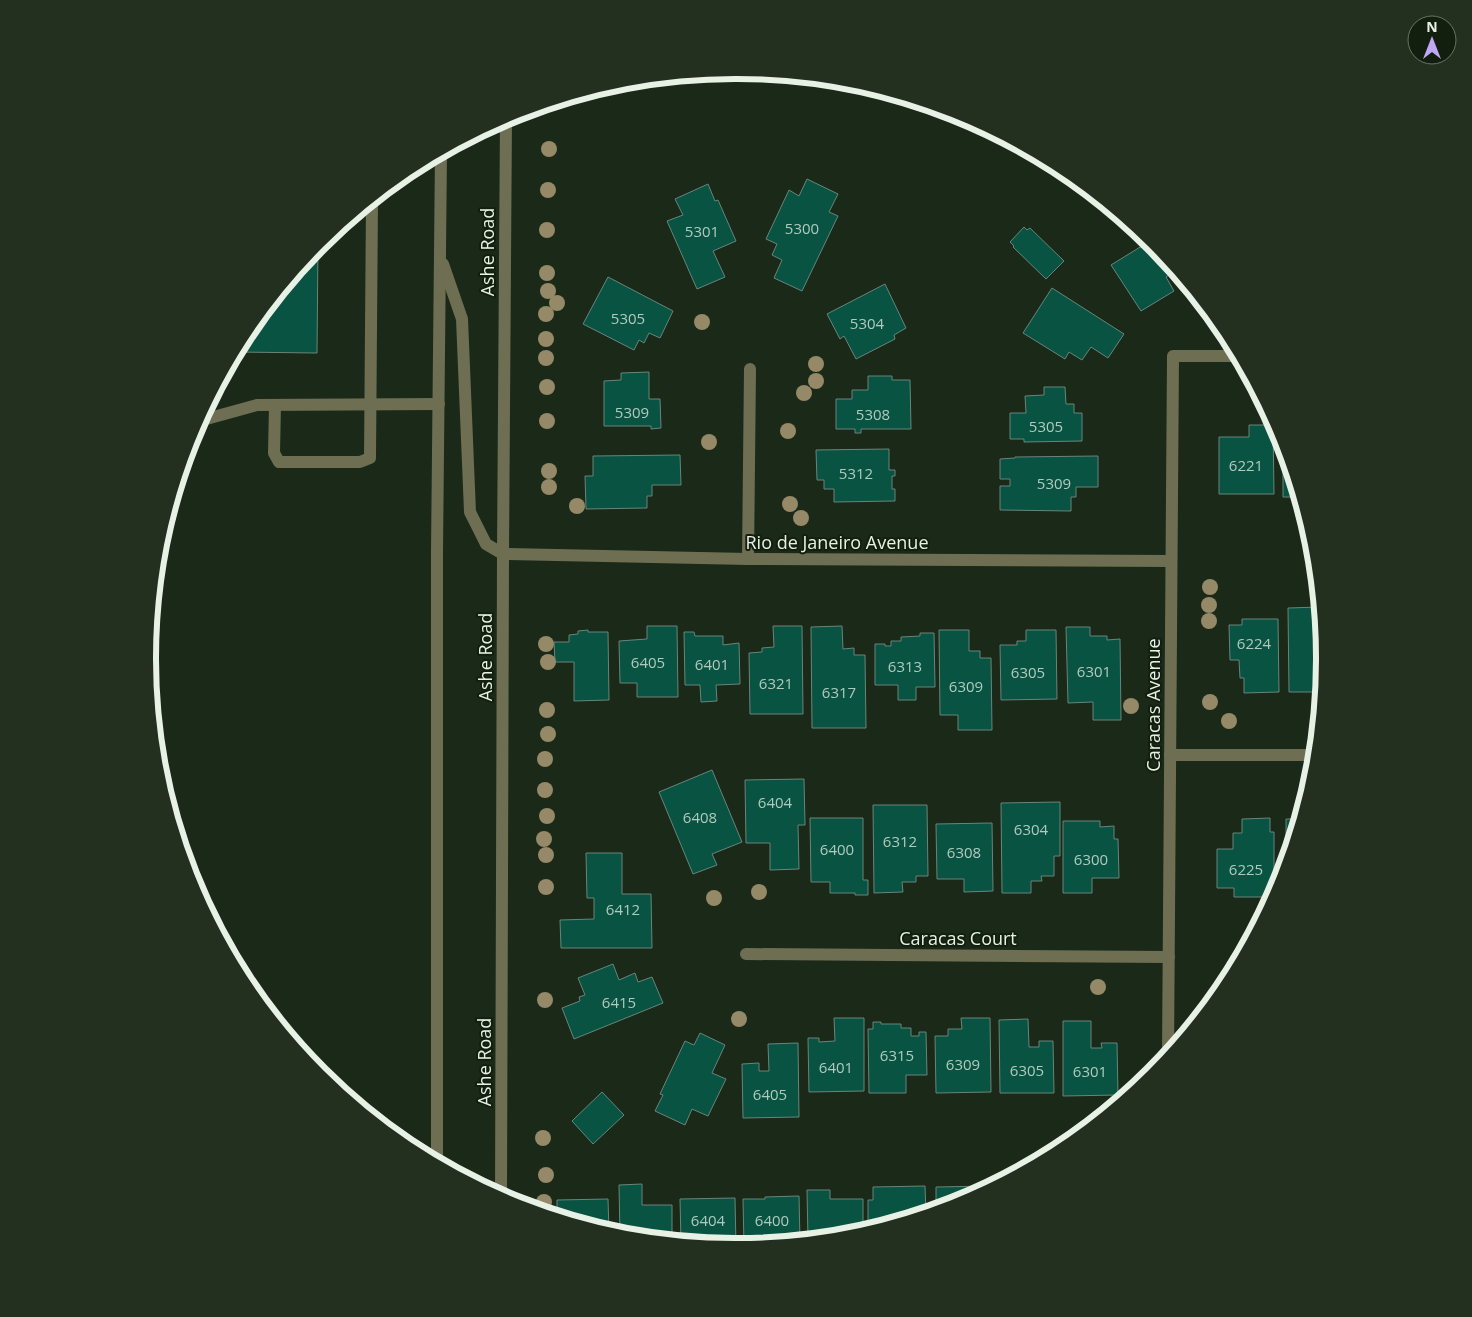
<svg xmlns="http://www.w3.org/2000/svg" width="1472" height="1317" viewBox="0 0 1472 1317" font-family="'Open Sans',sans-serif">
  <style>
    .building { fill: #095342; stroke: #69857b }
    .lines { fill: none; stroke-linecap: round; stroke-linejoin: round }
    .minor { stroke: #6e6e52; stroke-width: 12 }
    .tree { fill: #958967 }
    .labels { text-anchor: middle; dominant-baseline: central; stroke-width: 4; stroke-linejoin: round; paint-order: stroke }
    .number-label { font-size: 15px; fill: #b0cabd }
    .street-label { font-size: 18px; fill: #e8f1e6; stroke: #121f0f }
    .rim { fill: none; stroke: #e8f1e6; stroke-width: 6 }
  </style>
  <rect width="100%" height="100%" fill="#1b2918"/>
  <g class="building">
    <polygon points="807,179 838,194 829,212 838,216 802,291 774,278 782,260 772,255 777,244 766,239 789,190 799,196"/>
    <polygon points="708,184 715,201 718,200 736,241 713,251 725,277 697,289 667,221 683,215 675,199"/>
    <polygon points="1024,227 1027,230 1030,228 1064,261 1046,279 1013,247 1014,246 1010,242"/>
    <polygon points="1150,241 1159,256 1162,255 1175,271 1166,277 1174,291 1141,311 1111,265"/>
    <polygon points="318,245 317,353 236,352 247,331"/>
    <polygon points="608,277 673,311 660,338 649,333 644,343 639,340 634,350 583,324"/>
    <polygon points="885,284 906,328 894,335 895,339 856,359 844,336 840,339 827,314"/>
    <polygon points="1052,288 1124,334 1108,358 1091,347 1082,360 1069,352 1065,359 1023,333"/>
    <polygon points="649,372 649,399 660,399 661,428 651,429 651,426 604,426 604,381 621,380 621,373"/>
    <polygon points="868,376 892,376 892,380 910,380 911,429 861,429 861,433 855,433 855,429 836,429 836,399 852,399 852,390 868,390"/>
    <polygon points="1044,387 1065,387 1066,404 1074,404 1074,413 1082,413 1082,441 1024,442 1024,439 1010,439 1010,413 1026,413 1025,396 1044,395"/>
    <polygon points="1249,425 1273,425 1274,494 1219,494 1219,437 1249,437"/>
    <polygon points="1283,443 1299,497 1283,497"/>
    <polygon points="889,449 889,470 895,470 895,476 892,476 892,489 895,489 895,501 834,502 834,489 824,489 824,480 817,480 816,450"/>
    <polygon points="680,455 681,485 652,485 652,496 647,496 647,508 586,509 585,476 593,476 593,456"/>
    <polygon points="1098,456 1098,487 1076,487 1076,497 1071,497 1071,511 1000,510 1000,486 1010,486 1010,479 1000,479 1000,459 1015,458 1015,457"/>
    <polygon points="1319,607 1324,659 1323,675 1319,675 1319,692 1289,692 1288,608"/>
    <polygon points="1242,619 1278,619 1279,692 1244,693 1244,678 1240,678 1239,660 1230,660 1229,625 1242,625"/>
    <polygon points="647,626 677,626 678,697 637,697 637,683 620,683 619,641 647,639"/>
    <polygon points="773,626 802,626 803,714 750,714 749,653 762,652 762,648 774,647"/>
    <polygon points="842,626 843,649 854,648 854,655 865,655 866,728 812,728 811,627"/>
    <polygon points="1066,627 1090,627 1090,636 1107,636 1107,640 1120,639 1121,720 1093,720 1093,702 1068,703"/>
    <polygon points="588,630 588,632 608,632 609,700 574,701 574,662 555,662 554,642 569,642 569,635 578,634 578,631"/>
    <polygon points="939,630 969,630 969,651 980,651 980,658 991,658 992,730 958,730 958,715 940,715"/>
    <polygon points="1026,630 1056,630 1057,699 1001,700 1000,645 1017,645 1017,641 1026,641"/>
    <polygon points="684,632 694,632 695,636 723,636 723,645 739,643 740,684 716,685 717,701 701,702 700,685 685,685"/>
    <polygon points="920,633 934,633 935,687 916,687 916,700 898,700 898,685 875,685 875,644 885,644 885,646 891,646 891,641 901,641 901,637 920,636"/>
    <polygon points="712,770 742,842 712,854 717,865 693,874 659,792"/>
    <polygon points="804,779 805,825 798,825 799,869 770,870 770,843 746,843 745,780"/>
    <polygon points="1060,802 1060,856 1054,856 1054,876 1041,876 1042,881 1031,881 1031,893 1002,893 1001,803"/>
    <polygon points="873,805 927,805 928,876 916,876 916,882 902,882 903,892 874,893"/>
    <polygon points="810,818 863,818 863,880 868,880 868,895 855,895 855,893 830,893 830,882 811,882"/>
    <polygon points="1270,818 1270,832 1274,832 1274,894 1271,894 1271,897 1234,897 1234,888 1217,888 1217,849 1233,849 1233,833 1242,833 1242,819"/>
    <polygon points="1286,819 1299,819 1286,862"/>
    <polygon points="1063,821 1100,821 1100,827 1114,826 1114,839 1118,839 1119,878 1092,878 1092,893 1063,893"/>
    <polygon points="992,823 993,891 964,892 964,879 937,879 936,824"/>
    <polygon points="586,853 622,853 622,894 651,894 652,948 561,948 560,920 594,919 594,898 587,898"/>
    <polygon points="613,964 619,980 635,973 638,982 652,977 663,1003 574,1039 562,1008 580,1001 579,997 585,995 578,978"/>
    <polygon points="834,1018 864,1018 864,1091 809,1092 808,1038 819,1038 819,1042 835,1041"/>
    <polygon points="961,1018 990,1018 991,1092 936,1093 935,1036 948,1036 948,1029 962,1029"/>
    <polygon points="1028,1019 1029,1047 1039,1047 1039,1041 1053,1041 1054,1093 1000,1093 999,1020"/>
    <polygon points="1063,1021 1091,1021 1091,1048 1102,1048 1101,1043 1117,1043 1118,1095 1063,1096"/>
    <polygon points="873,1022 881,1022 881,1024 901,1024 901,1028 911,1028 911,1036 919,1036 919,1032 926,1032 927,1075 906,1075 906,1093 869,1093 868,1029 873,1029"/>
    <polygon points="700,1033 725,1045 712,1073 726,1079 708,1116 692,1109 685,1125 655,1111 663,1095 660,1094 685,1041 694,1045"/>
    <polygon points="798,1043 799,1117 743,1118 742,1064 759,1063 759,1071 769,1071 768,1044"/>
    <polygon points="602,1092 624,1115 593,1144 572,1121"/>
    <polygon points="642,1184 642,1205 672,1205 672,1241 620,1235 619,1185"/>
    <polygon points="925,1186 926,1213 868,1230 868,1200 873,1200 873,1187"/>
    <polygon points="989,1186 961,1202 936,1210 936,1187"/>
    <polygon points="807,1190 830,1190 830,1199 863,1199 863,1232 851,1236 808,1240"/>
    <polygon points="799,1196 800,1241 744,1246 743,1199 765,1199 765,1197"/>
    <polygon points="735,1198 736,1247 681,1242 680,1199"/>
    <polygon points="608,1199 609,1232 554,1215 554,1213 557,1213 557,1200"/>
  </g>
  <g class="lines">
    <g class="minor">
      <polyline points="443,264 462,319 470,512 486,544 503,554 748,559 1171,561"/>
      <polyline points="275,405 274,453 279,462 360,462 370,458 372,200"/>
      <polyline points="199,421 257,405 439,404"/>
      <polyline points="748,559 750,369"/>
      <polyline points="1170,755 1315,755"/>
      <polyline points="746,954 1169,957"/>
      <polyline points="1168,1055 1173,356 1239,356"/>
      <polyline points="437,1163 437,552 441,152"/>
      <polyline points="501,1197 503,554 506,117"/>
    </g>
  </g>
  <g class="tree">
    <circle cx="549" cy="149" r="8"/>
    <circle cx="548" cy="190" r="8"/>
    <circle cx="547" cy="230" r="8"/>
    <circle cx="547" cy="273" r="8"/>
    <circle cx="548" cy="291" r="8"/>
    <circle cx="557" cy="303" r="8"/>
    <circle cx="546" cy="314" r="8"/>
    <circle cx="702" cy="322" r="8"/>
    <circle cx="546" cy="339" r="8"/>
    <circle cx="546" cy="358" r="8"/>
    <circle cx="816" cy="364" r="8"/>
    <circle cx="816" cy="381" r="8"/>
    <circle cx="547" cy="387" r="8"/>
    <circle cx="804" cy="393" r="8"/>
    <circle cx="547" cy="421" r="8"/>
    <circle cx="788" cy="431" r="8"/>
    <circle cx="709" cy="442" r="8"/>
    <circle cx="549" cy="471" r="8"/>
    <circle cx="549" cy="487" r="8"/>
    <circle cx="790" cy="504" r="8"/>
    <circle cx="577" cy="506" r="8"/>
    <circle cx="801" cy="518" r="8"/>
    <circle cx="1210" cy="587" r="8"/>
    <circle cx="1209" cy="605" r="8"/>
    <circle cx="1209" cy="621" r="8"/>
    <circle cx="546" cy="644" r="8"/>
    <circle cx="548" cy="662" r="8"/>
    <circle cx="1210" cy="702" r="8"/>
    <circle cx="1131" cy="706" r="8"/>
    <circle cx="547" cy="710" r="8"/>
    <circle cx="1229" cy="721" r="8"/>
    <circle cx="548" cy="734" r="8"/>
    <circle cx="545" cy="759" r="8"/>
    <circle cx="545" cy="790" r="8"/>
    <circle cx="547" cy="816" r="8"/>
    <circle cx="544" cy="839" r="8"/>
    <circle cx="546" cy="855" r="8"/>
    <circle cx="546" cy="887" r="8"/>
    <circle cx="759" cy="892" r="8"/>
    <circle cx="714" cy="898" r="8"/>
    <circle cx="1098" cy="987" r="8"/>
    <circle cx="545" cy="1000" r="8"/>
    <circle cx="739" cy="1019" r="8"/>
    <circle cx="543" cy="1138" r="8"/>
    <circle cx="546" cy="1175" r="8"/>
    <circle cx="544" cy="1202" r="8"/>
  </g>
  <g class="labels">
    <g class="number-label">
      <text x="802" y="228">5300</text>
      <text x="702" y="231">5301</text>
      <text x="628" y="318">5305</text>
      <text x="867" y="323">5304</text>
      <text x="632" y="412">5309</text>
      <text x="873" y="414">5308</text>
      <text x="1046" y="426">5305</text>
      <text x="1246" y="465">6221</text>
      <text x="856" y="473">5312</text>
      <text x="1054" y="483">5309</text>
      <text x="1254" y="643">6224</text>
      <text x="648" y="662">6405</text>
      <text x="712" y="664">6401</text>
      <text x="905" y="666">6313</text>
      <text x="1094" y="671">6301</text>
      <text x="1028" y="672">6305</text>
      <text x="776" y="683">6321</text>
      <text x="966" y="686">6309</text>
      <text x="839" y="692">6317</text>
      <text x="775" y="802">6404</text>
      <text x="700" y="817">6408</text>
      <text x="1031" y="829">6304</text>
      <text x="900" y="841">6312</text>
      <text x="837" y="849">6400</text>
      <text x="964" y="852">6308</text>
      <text x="1091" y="859">6300</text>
      <text x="1246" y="869">6225</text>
      <text x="623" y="909">6412</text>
      <text x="619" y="1002">6415</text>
      <text x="897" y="1055">6315</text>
      <text x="963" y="1064">6309</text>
      <text x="836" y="1067">6401</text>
      <text x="1027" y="1070">6305</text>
      <text x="1090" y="1071">6301</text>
      <text x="770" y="1094">6405</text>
      <text x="708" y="1220">6404</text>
      <text x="772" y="1220">6400</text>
    </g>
    <g class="street-label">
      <text transform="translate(487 252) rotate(-90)">Ashe Road</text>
      <text x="837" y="542">Rio de Janeiro Avenue</text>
      <text transform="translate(485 657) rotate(-90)">Ashe Road</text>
      <text transform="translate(1153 705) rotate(-90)">Caracas Avenue</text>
      <text x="958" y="938">Caracas Court</text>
      <text transform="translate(484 1062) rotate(-90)">Ashe Road</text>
    </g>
  </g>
  <path d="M0 0H1472V1317H0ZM735 79H737A579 579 0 0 1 1316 658V659A579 579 0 0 1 737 1238H735A579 579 0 0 1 156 659V658A579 579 0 0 1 735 79Z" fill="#233020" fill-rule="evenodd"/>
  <path class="rim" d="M735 79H737A579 579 0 0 1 1316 658V659A579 579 0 0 1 737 1238H735A579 579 0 0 1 156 659V658A579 579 0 0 1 735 79Z"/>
  <g transform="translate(1432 40)"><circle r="24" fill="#121f0f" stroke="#687365"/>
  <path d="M0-4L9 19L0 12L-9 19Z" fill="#c1a8f3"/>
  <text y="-8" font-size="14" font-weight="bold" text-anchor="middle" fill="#e8f1e6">N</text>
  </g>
</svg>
